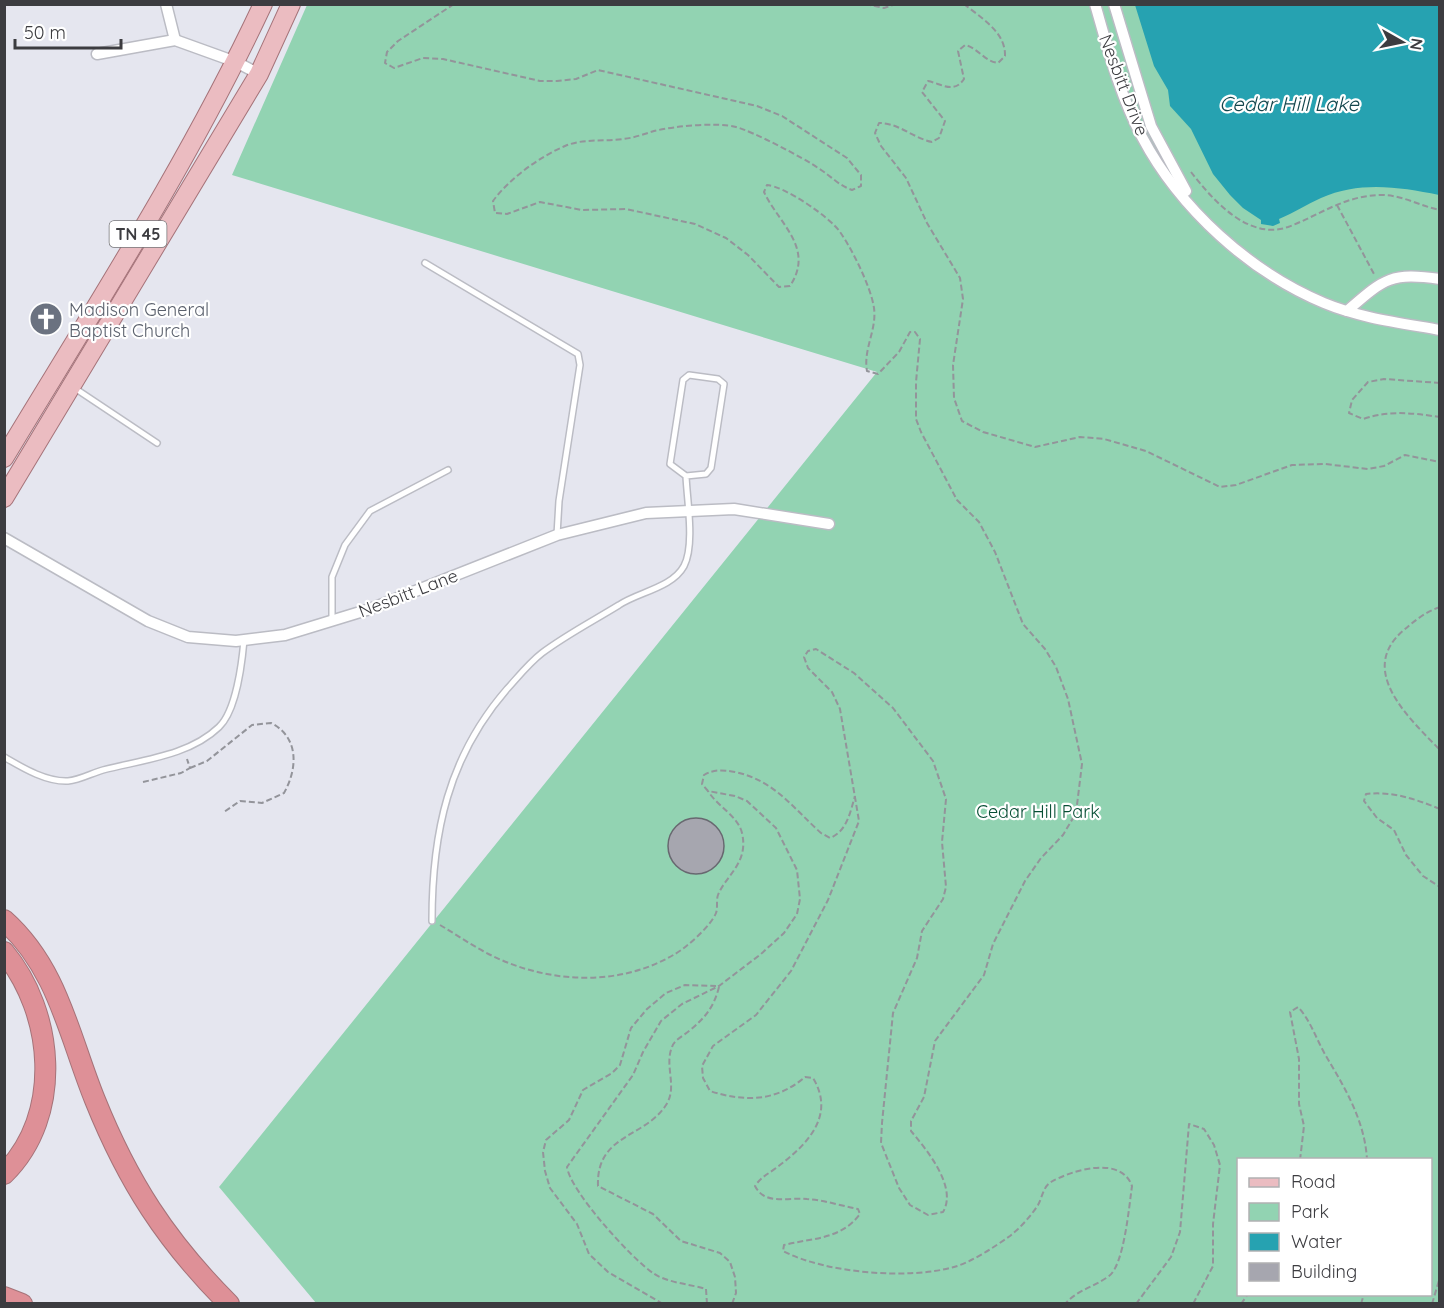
<svg xmlns="http://www.w3.org/2000/svg" width="1444" height="1308" viewBox="0 0 1444 1308" font-family="Quicksand,sans-serif">
  <style>
    .green { fill: #92d3b2; fill-rule: evenodd }
    .water { fill: #26a2b1 }
    .building { fill: #a6a6af; stroke: #686870; stroke-width: 1.5 }
    .lines { fill: none; stroke-linecap: round; stroke-linejoin: round }
    .lane-casing { stroke: #bbbcc4; stroke-width: 8 }
    .street-casing { stroke: #bbbcc4; stroke-width: 13 }
    .primary-casing { stroke: #a57379; stroke-width: 20 }
    .highway-casing { stroke: #a57379; stroke-width: 22 }
    .path { stroke: #93949a; stroke-width: 2; stroke-dasharray: 6 3; stroke-linecap: butt }
    .lane { stroke: #fff; stroke-width: 5 }
    .street { stroke: #fff; stroke-width: 10 }
    .primary { stroke: #ebbcc1; stroke-width: 18 }
    .highway { stroke: #de9097; stroke-width: 20 }
    .labels { text-anchor: middle; dominant-baseline: central; stroke-width: 4.5; stroke-linejoin: round; paint-order: stroke }
    .shield { fill: #fff; stroke: #767679; stroke-width: 1.5 }
    .shield-label { font-size: 16px; font-weight: bold; fill: #3c3c40 }
    .street-label { font-size: 18px; fill: #3c3c40; stroke: #fff }
    .worship-label { font-size: 18px; fill: #5b616d; stroke: #fff; text-anchor: start }
    .park-label { font-size: 18px; fill: #064e34; stroke: #fff }
    .water-label { font-size: 20px; font-style: italic; fill: #13464d; stroke: #fff }
  </style>
  <rect width="100%" height="100%" fill="#e5e6ef"/>
  <path class="green" d="M 307,5 L 1439,5 L 1439,1303 L 316,1303 L 219,1187 L 877,372 L 232,175 ZM 1238,1160 L 1430,1160 L 1430,1294 L 1238,1294 Z"/>
  <path class="water" d="M 1135,5 L 1439,5 L 1439,195 C 1399,187 1360,181 1321,198 C 1307,204 1294,213 1279,219 L 1280,223 L 1273,226 L 1261,224 L 1261,220 L 1243,208 L 1230,195 L 1213,174 L 1191,129 L 1170,106 L 1168,90 L 1154,66 Z"/>
  <circle class="building" cx="696" cy="846" r="28"/>
  <g class="lines">
    <defs>
      <g id="lane">
        <polyline points="425,263 578,354 580,365 559,501 557,535"/>
        <polyline points="73,387 157,443"/>
        <polyline points="332,621 332,577 345,545 370,511 448,470"/>
        <path d="M 4,757 C 23,768 46,782 68,781 C 80,780 92,773 103,770 C 141,760 189,756 219,727 C 236,711 242,663 244,640"/>
        <path d="M 432,921 C 432,833 448,757 507,689 C 518,677 529,663 542,653 C 566,635 593,621 619,605 C 638,592 672,588 684,566 C 695,545 687,500 686,476 L 706,474 L 711,468 L 724,384 L 718,379 L 689,375 L 683,380 L 670,464 L 686,476"/>
      </g>
      <g id="street">
        <polyline points="166,4 175,40"/>
        <path d="M 1095,4 C 1108,49 1120,96 1142,137 C 1180,209 1250,272 1324,303 C 1360,318 1401,323 1440,330"/>
        <polyline points="1114,4 1151,126 1186,191"/>
        <polyline points="97,54 175,40 236,62 259,74"/>
        <path d="M 1347,311 C 1384,279 1390,272 1440,279"/>
        <polyline points="4,538 148,621 188,637 236,641 285,635 370,609 557,535 646,513 734,509 829,524"/>
      </g>
      <g id="primary">
        <path d="M 4,458 C 94,309 189,162 263,4"/>
        <polyline points="4,498 259,74 291,4"/>
      </g>
      <g id="highway">
        <path d="M 4,920 C 58,968 69,1036 95,1100 C 128,1182 166,1241 229,1304"/>
        <path d="M 4,952 C 54,1012 64,1115 4,1174"/>
        <polyline points="4,1297 22,1304"/>
      </g>
    </defs>
    <use href="#lane" class="lane-casing"/>
    <use href="#street" class="street-casing"/>
    <use href="#primary" class="primary-casing"/>
    <use href="#highway" class="highway-casing"/>
    <g class="path">
      <path d="M 454,4 L 398,41 L 387,52 L 385,63 L 394,68 L 423,58 L 443,59 L 540,81 L 557,81 L 576,79 L 598,70 L 757,106 L 782,116 L 847,158 L 861,175 L 861,186 L 852,190 C 838,185 831,176 818,168 C 804,158 752,131 736,127 C 716,122 675,126 654,131 C 644,134 634,138 623,139 C 603,142 584,138 565,146 C 539,157 509,179 493,201 L 495,213 L 507,214 L 540,202 L 582,210 L 626,209 L 695,224 L 726,238 L 748,255 L 779,287 L 790,286 C 815,248 779,224 764,192 L 767,185 C 784,186 830,217 840,232 C 852,249 871,287 874,308 C 877,330 863,349 867,371 L 878,374 L 899,352 L 910,332 L 915,332 L 920,339 L 916,382 L 916,419 L 921,432 L 957,500 L 979,522 L 995,552 L 1023,624 L 1045,649 L 1056,667 L 1068,699 L 1082,764 L 1076,813 L 1063,835 L 1041,858 L 1025,881 L 993,944 L 984,975 L 935,1041 L 924,1097 L 911,1121 L 911,1131 C 926,1149 958,1187 943,1212 L 928,1215 L 910,1205 L 899,1188 L 881,1143 L 882,1123 L 893,1013 L 917,958 L 922,931 L 943,899 L 946,887 L 942,842 L 946,799 L 933,761 L 893,708 L 854,673 L 816,649 L 808,651 L 804,657 L 808,668 L 832,692 L 840,709 L 859,821 L 828,900 L 791,971 L 756,1015 L 713,1046 L 702,1066 L 703,1078 L 710,1091 C 744,1102 776,1102 805,1077 L 813,1078 C 836,1116 807,1145 776,1168 C 768,1174 761,1177 755,1186 C 765,1206 789,1197 807,1199 C 824,1200 842,1206 858,1209 L 860,1214 C 841,1240 811,1238 784,1245 L 783,1251 C 825,1273 908,1280 954,1267 C 972,1262 994,1247 1010,1236 C 1020,1228 1031,1216 1038,1205 C 1042,1198 1043,1187 1051,1182 C 1072,1170 1121,1155 1132,1186 C 1129,1207 1124,1265 1109,1276 C 1094,1287 1077,1290 1065,1304"/>
      <polyline points="865,4 884,8 896,4"/>
      <path d="M 964,4 C 980,17 1006,32 1005,56 L 998,63 C 984,61 978,48 965,45 L 958,51 L 964,79 C 954,94 942,84 928,81 L 922,92 L 945,121 L 939,138 L 932,142 C 913,138 899,123 879,123 L 875,133 L 881,146 L 906,178 L 927,223 L 960,278 L 963,299 L 953,365 L 954,398 L 962,421 L 983,432 L 1035,447 L 1080,437 L 1104,439 L 1146,451 L 1220,487 L 1236,485 L 1292,465 L 1325,464 L 1368,469 L 1384,466 L 1405,455 L 1440,462"/>
      <path d="M 1191,172 C 1212,199 1248,241 1288,227 C 1320,215 1345,195 1382,195 C 1402,195 1420,206 1440,210"/>
      <polyline points="1337,205 1374,274"/>
      <path d="M 1440,383 L 1384,379 L 1368,382 L 1352,400 L 1349,413 L 1363,419 C 1390,410 1411,413 1440,417"/>
      <path d="M 1440,607 C 1427,611 1414,621 1404,630 C 1356,670 1409,718 1440,750"/>
      <path d="M 190,768 L 207,761 L 252,725 L 271,723 C 299,737 298,768 284,793 L 262,803 L 240,801 L 224,812"/>
      <polyline points="143,782 181,773 190,768 187,759"/>
      <path d="M 1440,809 C 1415,799 1393,791 1366,794 L 1364,801 L 1377,818 L 1394,830 L 1406,855 L 1423,876 L 1440,887"/>
      <path d="M 440,925 C 454,933 468,943 483,951 C 541,983 617,989 675,954 C 686,948 711,926 716,913 C 718,908 716,900 718,895 C 726,875 749,863 742,833 C 738,816 717,806 708,791"/>
      <path d="M 719,987 C 714,1007 705,1018 689,1031 C 683,1036 674,1040 672,1047 C 664,1066 678,1087 666,1105 C 645,1138 596,1134 598,1186 L 653,1214 L 681,1241 L 720,1253 L 730,1262 L 735,1277 L 736,1293 L 732,1304"/>
      <path d="M 1300,1160 L 1304,1126 L 1299,1104 L 1299,1059 L 1290,1012 L 1298,1007 C 1311,1021 1316,1039 1326,1056 C 1345,1088 1365,1121 1367,1160"/>
      <polyline points="663,1304 608,1272 589,1254 577,1224 550,1188 545,1171 543,1152 546,1140 569,1120 583,1090 612,1073 620,1065 631,1028 647,1009 666,993 685,985 716,986"/>
      <path d="M 707,1304 L 706,1289 C 690,1284 667,1283 653,1273 C 632,1259 570,1191 567,1167 L 633,1075 L 643,1052 L 661,1021 L 682,1004 L 719,986 L 761,954 L 784,933 L 797,914 L 800,899 L 797,870 L 776,828 L 747,801 L 735,796 L 708,791 L 702,784 L 704,775 C 714,769 723,770 735,772 C 774,780 793,808 821,833 L 830,838 C 847,831 850,813 855,796"/>
      <polyline points="1136,1304 1171,1257 1180,1232 1189,1124 1204,1129 1214,1145 1220,1165 1213,1224 1213,1266 1193,1304"/>
      <polyline points="1241,1304 1248,1294"/>
      <polyline points="1361,1304 1364,1294"/>
      <polyline points="1432,1304 1440,1277"/>
    </g>
    <use href="#lane" class="lane"/>
    <use href="#street" class="street"/>
    <use href="#primary" class="primary"/>
    <use href="#highway" class="highway"/>
  </g>
  <defs>
    <symbol id="church-disc" viewBox="-11 -11 22 22"><circle r="9.5" fill="#6b7280" stroke="#fff"/><path d="M-1.2-6h2.4v3.5h3.3v2.4h-3.3V6h-2.4V-.1h-3.3v-2.4h3.3Z" fill="#fff"/></symbol>
  </defs>
  <g fill-rule="evenodd">
    <use href="#church-disc" x="27" y="300" width="38" height="38"/>
  </g>
  <g class="labels">
    <rect class="shield" x="109.5" y="221" width="57" height="26" rx="4.5"/>
    <g class="shield-label">
      <text x="138" y="234">TN 45</text>
    </g>
    <g class="street-label">
      <text transform="translate(1124 85) rotate(69)">Nesbitt Drive</text>
      <text transform="translate(408 593) rotate(-21)">Nesbitt Lane</text>
    </g>
    <g class="worship-label">
      <text x="69" y="309">Madison General<tspan x="69" dy="21">Baptist Church</tspan></text>
    </g>
    <g class="park-label">
      <text x="1038" y="811">Cedar Hill Park</text>
    </g>
    <g class="water-label">
      <text x="1289" y="103">Cedar Hill Lake</text>
    </g>
  </g>
  <rect width="1444" height="1308" fill="none" stroke="#3c3c40" stroke-width="12"/>
  <rect x="1237" y="1158" width="195" height="138" fill="#ffffff" stroke="#b1b1b3" stroke-width="1.5"/>
  <rect x="1249" y="1178" width="30" height="9" fill="#ebbcc1" stroke="#b1b1b3" stroke-width="1.5"/>
  <text x="1291" y="1188" font-size="18" fill="#3c3c40">Road</text>
  <rect x="1249" y="1203" width="30" height="18" fill="#92d3b2" stroke="#b1b1b3" stroke-width="1.5"/>
  <text x="1291" y="1218" font-size="18" fill="#3c3c40">Park</text>
  <rect x="1249" y="1233" width="30" height="18" fill="#26a2b1" stroke="#b1b1b3" stroke-width="1.5"/>
  <text x="1291" y="1248" font-size="18" fill="#3c3c40">Water</text>
  <rect x="1249" y="1263" width="30" height="18" fill="#a6a6af" stroke="#b1b1b3" stroke-width="1.5"/>
  <text x="1291" y="1278" font-size="18" fill="#3c3c40">Building</text>
  <g transform="translate(1402 42) rotate(99)" stroke="#ffffff" stroke-width="4.5" paint-order="stroke">
  <path d="M0-4.5L10 22L0 15L-10 22Z" fill="#3c3c40"/>
  <text y="-9" font-size="16" font-weight="bold" text-anchor="middle" fill="#3c3c40">N</text>
  </g>
  <path d="M15 39v9h106v-9" fill="none" stroke="#3c3c40" stroke-width="3"/>
  <text x="24" y="39" font-size="18" fill="#3c3c40" stroke="#ffffff" stroke-width="4.5" paint-order="stroke">50 m</text>
</svg>
